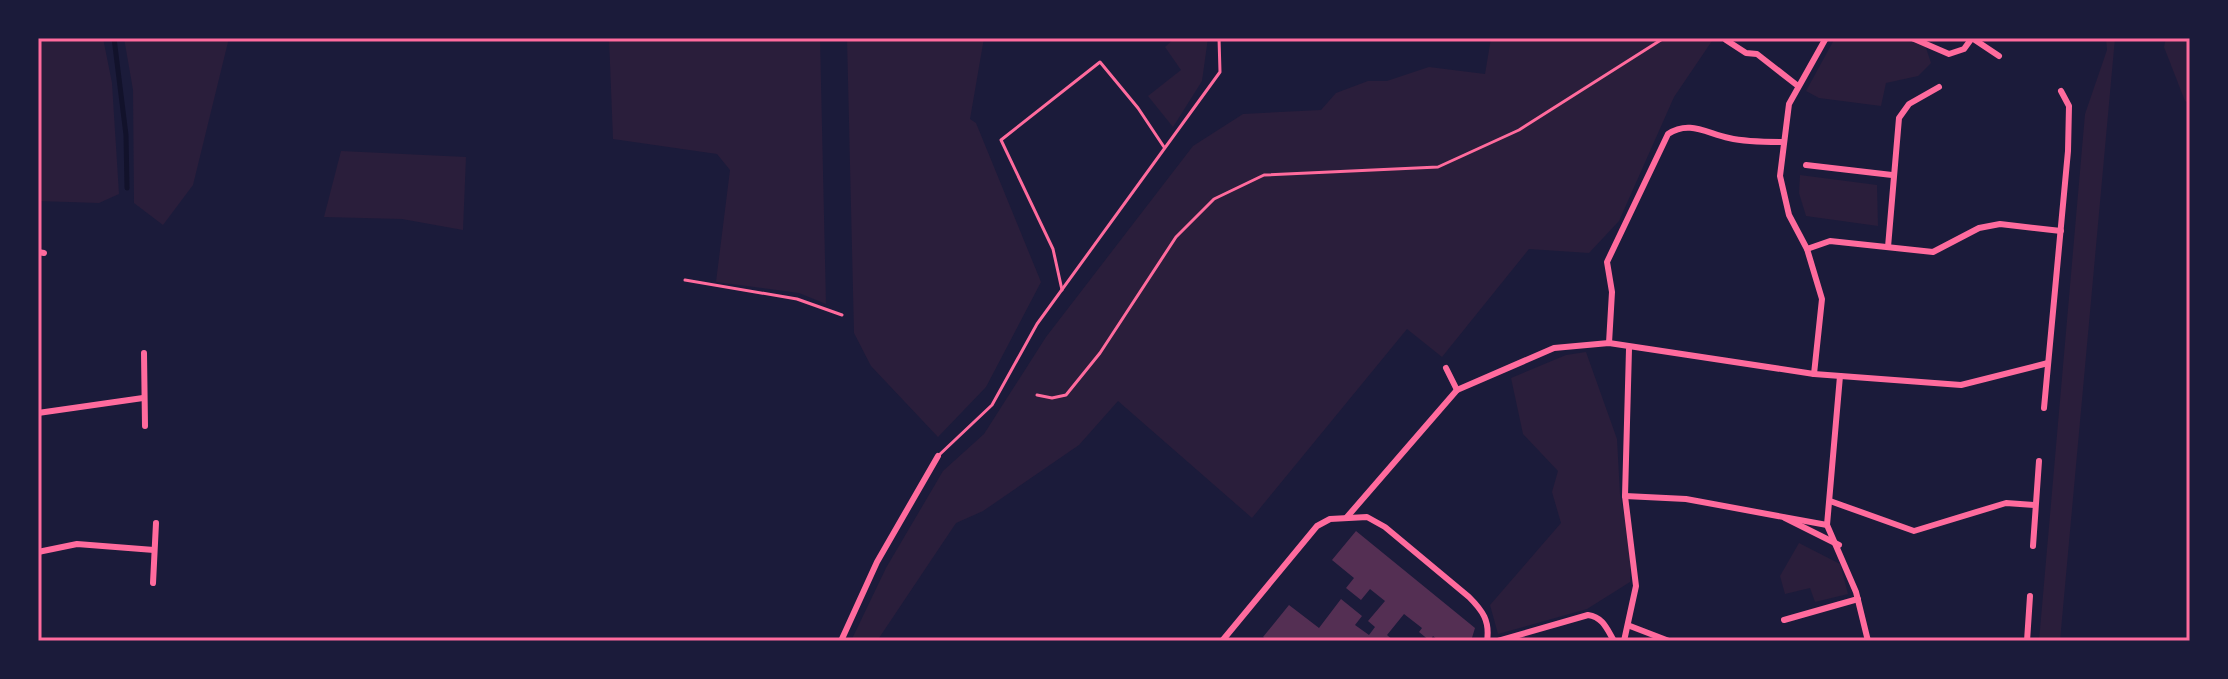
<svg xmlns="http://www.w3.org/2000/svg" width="2228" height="679" viewBox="0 0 2228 679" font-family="'Exo 2',sans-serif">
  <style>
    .green { fill: #2a1e3b }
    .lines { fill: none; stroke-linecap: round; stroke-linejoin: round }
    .stream { stroke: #12122b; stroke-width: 5 }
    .building { fill: #542f53 }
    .service { stroke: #ff6b9d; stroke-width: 3 }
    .minor { stroke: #ff6b9d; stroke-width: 6 }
    .neatline { fill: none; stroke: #ff6b9d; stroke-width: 3 }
  </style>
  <rect width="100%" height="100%" fill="#1b1b3a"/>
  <g class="green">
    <polygon points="38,38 103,38 112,83 119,194 99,203 38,201"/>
    <polygon points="124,38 229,38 193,185 163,225 134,203 133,90"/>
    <polygon points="609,38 820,38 826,304 799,293 716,282 730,170 717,154 613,139"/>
    <polygon points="847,38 984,38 970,119 976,123 1041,282 986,387 938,437 871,366 854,333"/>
    <polygon points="1175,38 1208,38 1202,81 1173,127 1148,96 1181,70 1165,47"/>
    <polygon points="1491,38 1714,38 1674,97 1619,221 1589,253 1529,249 1442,357 1407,329 1252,518 1118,401 1079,445 983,511 956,523 877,641 851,641 886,568 943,471 984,434 1046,337 1193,146 1243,114 1321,110 1336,93 1368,81 1387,81 1429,67 1485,74"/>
    <polygon points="1835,38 1916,38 1924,42 1931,63 1918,76 1886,83 1881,106 1819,98 1806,91"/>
    <polygon points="2106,38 2115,38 2060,641 2039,641 2085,114 2107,50"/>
    <polygon points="2166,38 2190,38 2190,104 2185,101 2164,47"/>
    <polygon points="341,151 466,157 463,230 402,219 324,217"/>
    <polygon points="1800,175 1877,185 1878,226 1806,216 1799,193"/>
    <polygon points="1586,352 1617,439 1620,494 1630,546 1630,582 1587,609 1498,634 1490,605 1561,523 1552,492 1558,471 1523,434 1511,378 1566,355"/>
    <polygon points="1799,543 1840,564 1848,594 1815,602 1810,588 1785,594 1780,576"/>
  </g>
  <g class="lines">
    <polyline class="stream" points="114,38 126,135 127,188"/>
  </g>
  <polygon class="building" points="1356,531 1475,628 1471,641 1439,641 1433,636 1430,641 1419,632 1422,628 1404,614 1387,635 1394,641 1268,641 1263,637 1289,605 1319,628 1341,599 1362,616 1355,625 1369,635 1375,627 1368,621 1385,601 1370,589 1361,600 1346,588 1354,578 1332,560"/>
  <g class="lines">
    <g class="service">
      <polyline points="685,280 797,299 842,315"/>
      <polyline points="1062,290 1053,249 1001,140 1100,62 1138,108 1164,147"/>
      <polyline points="1037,395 1052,398 1066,395 1100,353 1176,237 1214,199 1264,175 1438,167 1519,130 1664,38"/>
      <polyline points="938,456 992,405 1037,324 1220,72 1219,38"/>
    </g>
    <g class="minor">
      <polyline points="1912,38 1949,54 1964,49 1972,38"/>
      <polyline points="1972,38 1999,56"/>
      <polyline points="1726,40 1746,53 1757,54 1798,86"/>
      <polyline points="1806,165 1892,175"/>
      <polyline points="1888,247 1899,118 1909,104 1939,87"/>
      <polyline points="1807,249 1830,241 1933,252 1979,228 2000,224 2061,231"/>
      <polyline points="38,252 44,253"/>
      <path d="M 1609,343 L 1612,292 L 1607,262 L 1668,134 C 1689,120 1706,133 1729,138 C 1746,142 1764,142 1782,142"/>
      <polyline points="144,353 145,426"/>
      <polyline points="1446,368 1457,390"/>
      <polyline points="1814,374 1822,299 1807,249 1789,215 1780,176 1789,104 1826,38"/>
      <polyline points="1840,376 1827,525 1856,592 1868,641"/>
      <polyline points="2044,408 2068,151 2069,106 2061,91"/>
      <polyline points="38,413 143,398"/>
      <polyline points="1625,496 1686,499 1827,525"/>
      <polyline points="1830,501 1914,531 2006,503 2035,505"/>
      <polyline points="1347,517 1457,390 1554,348 1609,343 1814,374 1961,385 2048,363"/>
      <polyline points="1785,518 1839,545"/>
      <polyline points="2033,546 2039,461"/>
      <polyline points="38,552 77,544 154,550"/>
      <polyline points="153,583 156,523"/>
      <polyline points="1784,620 1858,599"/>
      <polyline points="1630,626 1669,641"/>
      <polyline points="841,641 877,562 938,456"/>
      <path d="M 1222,641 L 1317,526 L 1330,519 L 1367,517 L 1385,527 L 1469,597 C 1483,611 1490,621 1487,641"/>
      <path d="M 1498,641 L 1588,615 C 1603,617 1607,629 1614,641"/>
      <polyline points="1624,641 1636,586 1625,496 1629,349"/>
      <polyline points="2027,641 2030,596"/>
    </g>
  </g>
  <rect width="2228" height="679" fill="none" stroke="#1b1b3a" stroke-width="80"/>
  <rect x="40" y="40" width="2148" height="599" class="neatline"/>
</svg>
